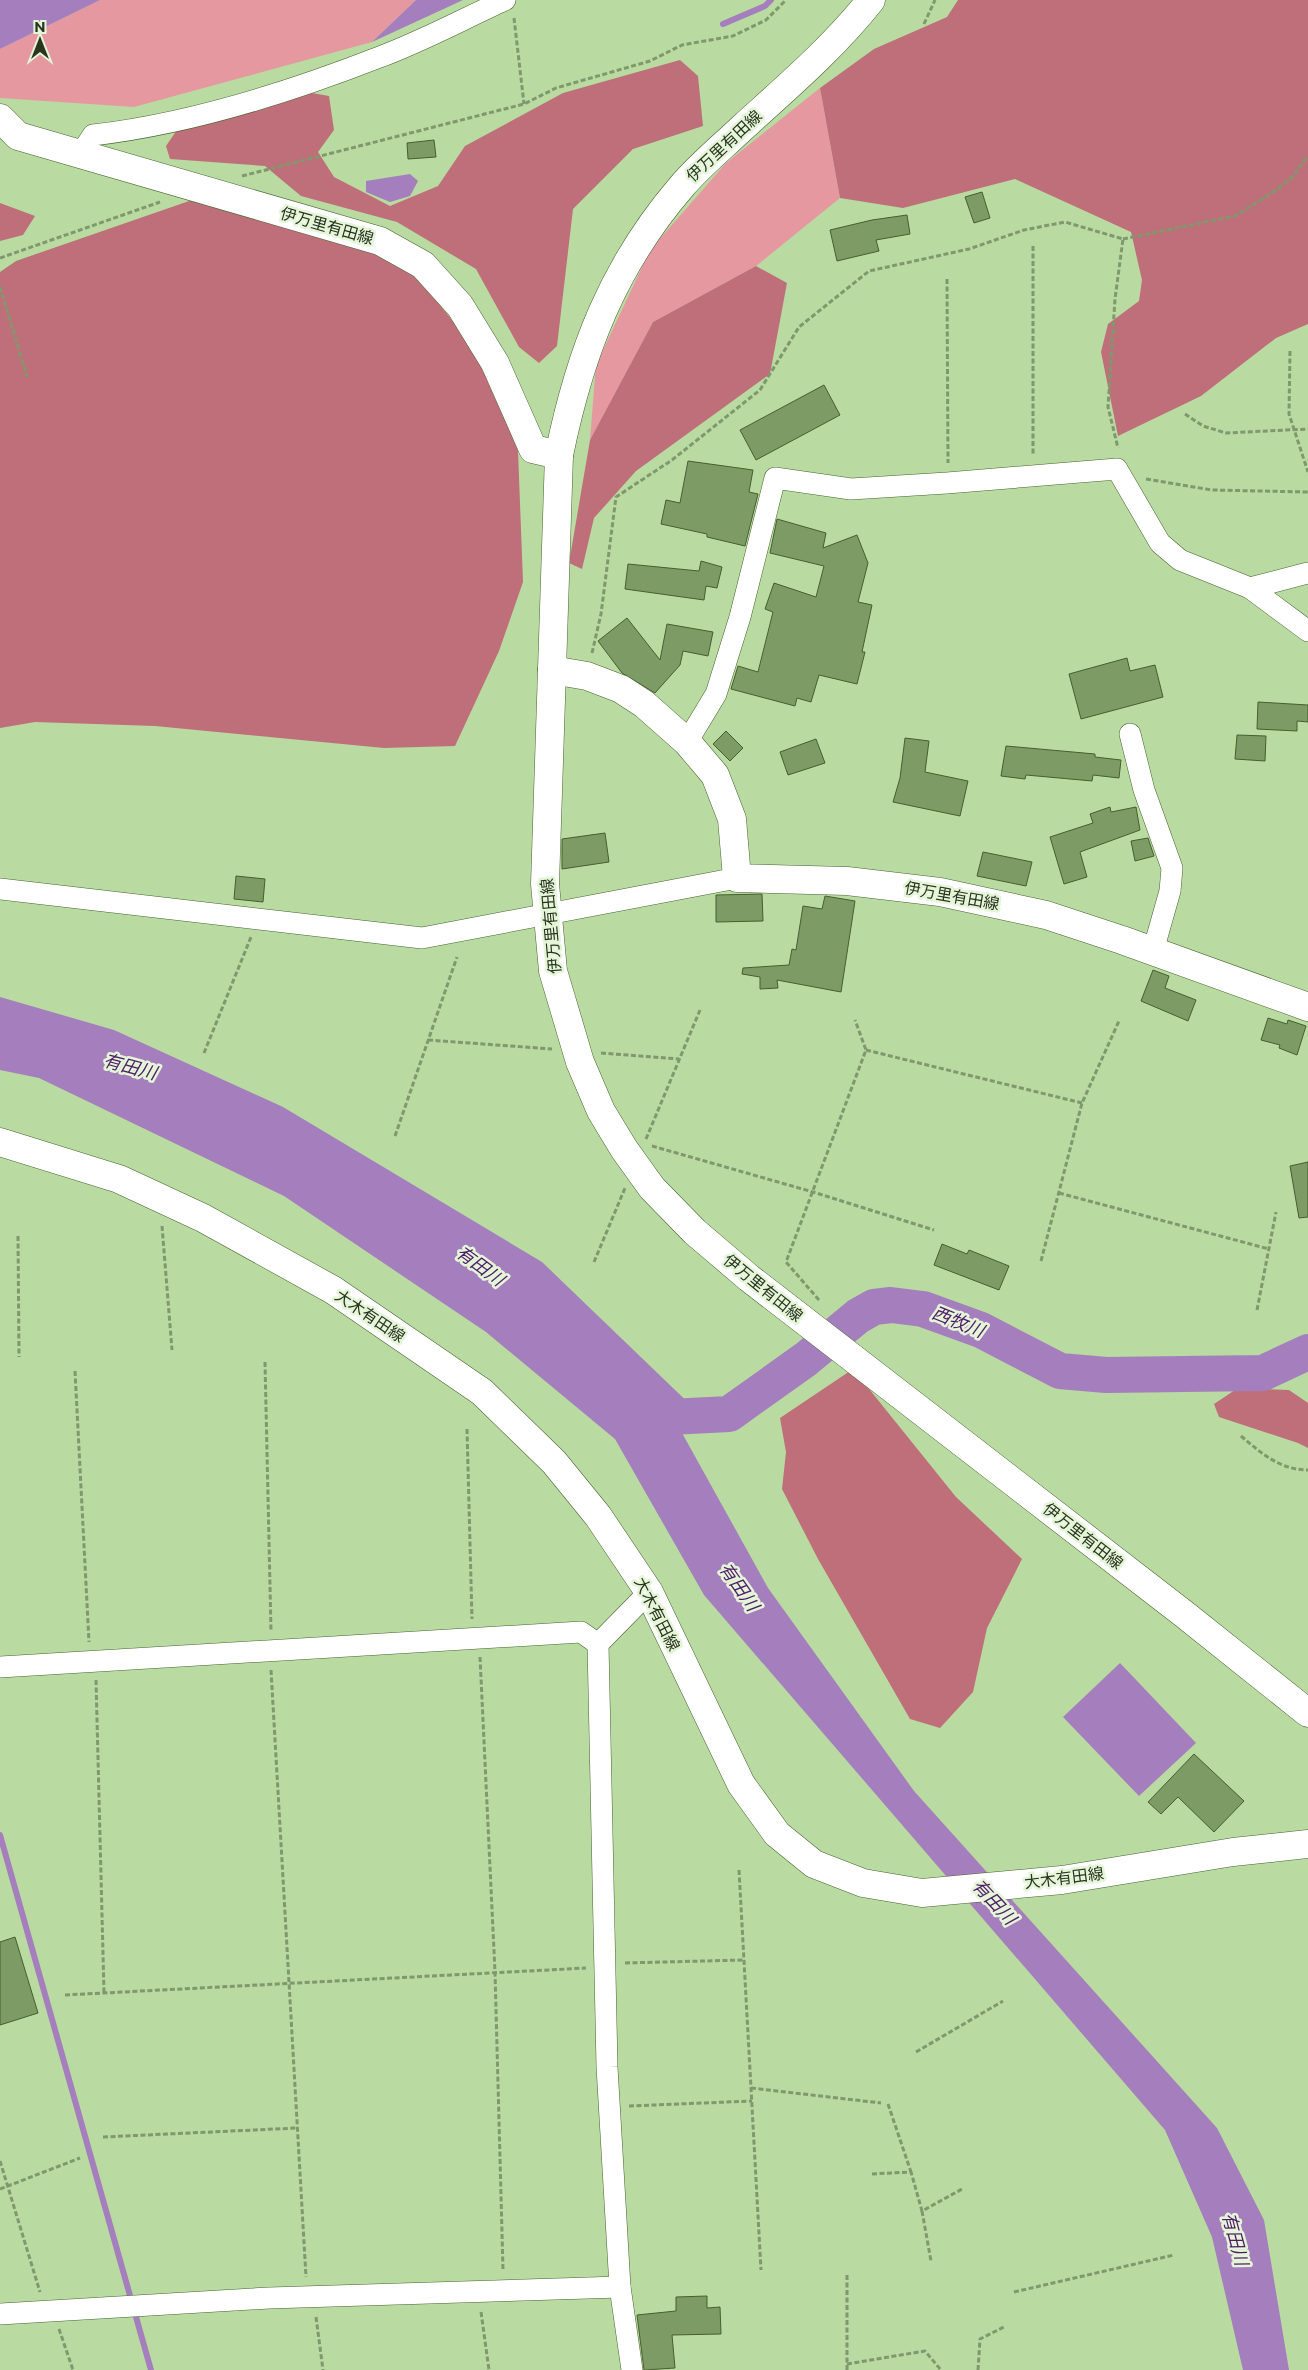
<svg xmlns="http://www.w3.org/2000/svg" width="1308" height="2370" viewBox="0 0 1308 2370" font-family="Montserrat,'Noto Sans JP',sans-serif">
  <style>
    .green { fill: #e698a1 }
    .forest { fill: #bf6f79 }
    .water { fill: #a57ebd }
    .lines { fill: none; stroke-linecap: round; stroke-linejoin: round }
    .stream { stroke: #a57ebd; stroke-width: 6 }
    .river { stroke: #a57ebd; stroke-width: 36 }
    .building { fill: #7d9b65; stroke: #45602d }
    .street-casing { stroke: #486430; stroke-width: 22 }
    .secondary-casing { stroke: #486430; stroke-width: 29 }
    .path { stroke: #7f986d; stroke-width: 3; stroke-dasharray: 5 2.5; stroke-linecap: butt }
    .street { stroke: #fff; stroke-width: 21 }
    .secondary { stroke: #fff; stroke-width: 28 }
    .labels { text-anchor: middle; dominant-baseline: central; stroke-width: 5; stroke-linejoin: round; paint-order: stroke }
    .street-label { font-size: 16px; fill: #29351f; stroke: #e4f5d8 }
    .water-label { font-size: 18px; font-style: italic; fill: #4e1b68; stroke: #e4f5d8 }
  </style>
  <rect width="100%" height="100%" fill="#b9daa1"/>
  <g class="green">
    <polygon points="100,0 416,0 372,42 134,107 0,98 0,49"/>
    <polygon points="820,88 840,198 756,266 653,322 590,440 596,365 650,250 726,163"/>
  </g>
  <g class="forest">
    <polygon points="958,0 1308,0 1308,324 1276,338 1201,396 1118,436 1101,352 1108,324 1139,301 1142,280 1131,232 1015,179 903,208 840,198 820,88 874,49 947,17"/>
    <polygon points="680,60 698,76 703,126 633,149 573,209 557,346 539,363 519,347 476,269 397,222 301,196 265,166 170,159 166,146 177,130 306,92 329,96 334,130 318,152 334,177 390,206 438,186 465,146 563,93"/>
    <polygon points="192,200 362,243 417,276 481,357 518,451 523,582 499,651 455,746 384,748 155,726 35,722 0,728 0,272 16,261"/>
    <polygon points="0,203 35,216 23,235 0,241"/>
    <polygon points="756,266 787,283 770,374 636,471 594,518 582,569 569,563 590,440 653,322"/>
    <polygon points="853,1369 956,1497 1022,1559 987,1628 973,1692 940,1728 910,1719 818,1559 782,1489 786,1452 780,1418"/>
    <polygon points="1238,1388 1289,1390 1308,1403 1308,1448 1298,1443 1219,1417 1214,1404"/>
  </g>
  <g class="water">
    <polygon points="0,0 100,0 0,49"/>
    <polygon points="416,0 463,0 372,42"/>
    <polygon points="410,174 418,181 410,196 390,202 366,192 366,181"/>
    <polygon points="0,997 114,1030 283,1107 542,1262 700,1414 682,1433 768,1588 914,1791 1217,2128 1264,2220 1289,2370 1243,2370 1212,2237 1165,2130 704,1595 615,1439 486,1332 284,1196 39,1078 0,1070"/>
    <polygon points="1120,1663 1196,1743 1139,1796 1063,1717"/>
  </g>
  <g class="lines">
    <g class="stream">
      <polyline points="723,24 765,6 771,0"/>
      <polyline points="0,1835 151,2370"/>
    </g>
    <polyline class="river" points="650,1418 729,1414 806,1359 858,1316 874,1307 891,1305 923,1309 981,1330 1060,1371 1106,1375 1263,1373 1308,1352"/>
  </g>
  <g class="building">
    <polygon points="434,140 436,157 408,159 407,143"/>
    <polygon points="982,192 990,218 974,223 965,197"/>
    <polygon points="907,215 910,234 876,240 879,251 837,261 830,230 872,220"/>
    <polygon points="824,385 840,415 756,460 740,430"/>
    <polygon points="688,461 753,470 749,492 758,494 745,546 707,537 707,534 661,524 666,500 680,503"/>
    <polygon points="777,519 826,533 823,548 857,535 868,563 858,602 872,605 862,652 865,652 857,684 819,675 811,702 797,698 795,706 731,689 738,666 758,672 773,612 765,609 774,583 816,597 824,566 770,553"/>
    <polygon points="701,561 722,567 717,588 706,586 704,600 625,589 628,564 699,571"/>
    <polygon points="627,618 660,660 667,624 713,632 708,656 683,651 680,665 655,693 622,673 598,641"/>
    <polygon points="1127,658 1130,671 1155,665 1163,697 1081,719 1069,674"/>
    <polygon points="1258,702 1308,705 1308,722 1297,721 1297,731 1257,729"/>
    <polygon points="726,731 743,748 730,761 713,744"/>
    <polygon points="1237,735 1266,736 1265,761 1235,759"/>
    <polygon points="905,738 929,741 925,772 968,781 960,816 893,802 900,778"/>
    <polygon points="816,739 825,763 788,775 780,752"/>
    <polygon points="1006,746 1095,754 1095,757 1121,760 1119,778 1093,775 1092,781 1026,775 1025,779 1001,776"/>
    <polygon points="1110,807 1111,812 1136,807 1140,830 1080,852 1087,877 1064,884 1050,837 1093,823 1090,814"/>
    <polygon points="605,833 609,862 562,869 562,839"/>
    <polygon points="1148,838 1154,856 1135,861 1131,841"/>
    <polygon points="983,852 1032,862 1026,886 977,876"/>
    <polygon points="236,876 265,879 263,902 234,899"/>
    <polygon points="762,894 763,921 716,922 716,895"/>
    <polygon points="825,896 855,901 841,992 777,980 778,988 760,989 760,977 742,974 743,968 789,965 792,949 796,950 803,906 822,909"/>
    <polygon points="1153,970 1169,976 1165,988 1196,1000 1188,1021 1141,1001"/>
    <polygon points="1268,1018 1287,1024 1288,1020 1306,1026 1297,1055 1279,1048 1280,1045 1261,1040"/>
    <polygon points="1308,1162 1308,1217 1299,1218 1290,1166"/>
    <polygon points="942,1244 967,1254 969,1250 1009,1266 999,1290 934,1265"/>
    <polygon points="1194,1754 1244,1801 1214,1832 1178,1797 1161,1814 1148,1802"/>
    <polygon points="15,1937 38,2013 0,2025 0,1942"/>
    <polygon points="707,2296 707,2308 720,2307 721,2334 672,2335 675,2368 644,2370 637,2315 676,2311 676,2297"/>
  </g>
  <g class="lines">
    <defs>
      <g id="street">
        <path d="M 81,153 L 93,135 C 189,124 287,93 377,58 C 421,42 463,19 505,0"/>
        <polyline points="1308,573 1250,588 1308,631"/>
        <polyline points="1130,734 1144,790 1172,868 1170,891 1153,951"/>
        <polyline points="687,742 716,694 740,617 775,478 851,489 947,483 1117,469 1160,543 1180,560 1250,588"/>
        <polyline points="0,889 422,938 737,878"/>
        <polyline points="0,1667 581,1632 598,1644"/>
        <polyline points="0,2314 269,2298 620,2287"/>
        <polyline points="632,2370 620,2287 607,2067 598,1644 649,1592"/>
      </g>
      <g id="secondary">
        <path d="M 871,0 C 833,48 787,87 742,128 C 722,147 700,165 682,186 C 613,266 580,352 559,455 L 545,884 L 553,971 L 580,1062 L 601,1111 L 624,1149 L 652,1188 L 695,1232 L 749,1278 L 1184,1614 L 1308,1713"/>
        <polyline points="0,118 18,136 380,241 423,265 460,306 495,363 533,449 559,455"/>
        <polyline points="552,670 587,676 621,689 644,704 687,742 715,775 732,819 737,878 847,881 940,892 1046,915 1122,940 1308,1007"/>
        <polyline points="0,1142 119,1179 203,1218 333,1290 482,1392 554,1462 598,1516 649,1592 741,1784 777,1834 814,1864 863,1883 922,1893 1062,1880 1233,1852 1308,1844"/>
      </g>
    </defs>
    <use href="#street" class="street-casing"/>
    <use href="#secondary" class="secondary-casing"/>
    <g class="path">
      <polyline points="514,18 524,104"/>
      <polyline points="924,24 935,0"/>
      <polyline points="242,176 524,104 556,88 650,61 682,45 733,36 766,20 786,0"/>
      <polyline points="1123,239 1235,216 1278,189 1293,176 1308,156"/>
      <polyline points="1033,246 1033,455"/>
      <polyline points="0,258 160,202"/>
      <polyline points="947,279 948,463"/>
      <polyline points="0,287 27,377"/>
      <polyline points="1290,351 1289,414 1308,472"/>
      <polyline points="1185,414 1203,426 1226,433 1308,429"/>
      <polyline points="1146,479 1212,490 1308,492"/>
      <polyline points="592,653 601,614 616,497 672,460 760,390 799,327 869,271 969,249 1024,230 1065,222 1123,239 1115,299 1108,407 1118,448"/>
      <polyline points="428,1040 552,1049"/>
      <polyline points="866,1050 1082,1103"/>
      <polyline points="204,1053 251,937"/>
      <polyline points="601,1053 679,1059"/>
      <polyline points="395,1136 457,957"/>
      <polyline points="646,1139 700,1010"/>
      <polyline points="652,1146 813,1192 934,1230"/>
      <polyline points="1059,1193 1269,1249"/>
      <polyline points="162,1226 172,1350"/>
      <polyline points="18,1236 19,1357"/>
      <polyline points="1041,1261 1082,1103 1119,1021"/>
      <polyline points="594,1262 625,1188"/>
      <polyline points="819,1300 786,1262 866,1050 855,1020"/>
      <polyline points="1257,1310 1276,1212"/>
      <polyline points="265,1362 271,1631"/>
      <polyline points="75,1371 89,1642"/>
      <polyline points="467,1429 472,1619"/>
      <path d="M 1241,1436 C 1261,1453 1280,1470 1308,1470"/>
      <polyline points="480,1657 495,1972 503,2270"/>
      <polyline points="271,1670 306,2277"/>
      <polyline points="96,1680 104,1993"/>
      <polyline points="739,1870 761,2270"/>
      <polyline points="625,1963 744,1960"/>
      <polyline points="65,1995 586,1968"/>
      <polyline points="916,2052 1003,2001"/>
      <polyline points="751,2088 881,2103"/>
      <polyline points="888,2104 911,2172"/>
      <polyline points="629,2106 752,2101"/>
      <polyline points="103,2137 297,2128"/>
      <polyline points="0,2161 40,2292"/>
      <polyline points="872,2174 911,2172 922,2211 964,2188"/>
      <polyline points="0,2189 80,2158"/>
      <polyline points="922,2211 931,2261"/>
      <polyline points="847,2275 847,2370"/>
      <polyline points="1014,2292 1174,2255"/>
      <polyline points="481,2312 489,2370"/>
      <polyline points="316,2317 323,2370"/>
      <polyline points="59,2329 73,2370"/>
      <polyline points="847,2364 925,2351 941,2370"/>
      <polyline points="978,2370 980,2339 1004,2327"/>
    </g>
    <use href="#street" class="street"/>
    <use href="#secondary" class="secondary"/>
  </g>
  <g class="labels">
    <g class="street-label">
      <text transform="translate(724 146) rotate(-43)">伊万里有田線</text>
      <text transform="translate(327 226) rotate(16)">伊万里有田線</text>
      <text transform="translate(952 896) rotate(10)">伊万里有田線</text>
      <text transform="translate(551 926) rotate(-95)">伊万里有田線</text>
      <text transform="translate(763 1288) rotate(39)">伊万里有田線</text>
      <text transform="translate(370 1316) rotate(34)">大木有田線</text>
      <text transform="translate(1083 1536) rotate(38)">伊万里有田線</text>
      <text transform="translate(657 1614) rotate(63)">大木有田線</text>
      <text transform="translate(1064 1878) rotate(-7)">大木有田線</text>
    </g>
    <g class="water-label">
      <text transform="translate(130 1067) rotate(15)">有田川</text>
      <text transform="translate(480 1266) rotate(36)">有田川</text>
      <text transform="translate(958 1322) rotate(22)">西牧川</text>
      <text transform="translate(739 1587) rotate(55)">有田川</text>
      <text transform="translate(994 1902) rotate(47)">有田川</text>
      <text transform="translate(1235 2239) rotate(75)">有田川</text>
    </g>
  </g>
  <g transform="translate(40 40)" stroke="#e4f5d8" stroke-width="4" paint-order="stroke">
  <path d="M0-4L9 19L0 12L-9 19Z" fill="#29351f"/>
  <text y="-8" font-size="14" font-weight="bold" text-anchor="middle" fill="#29351f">N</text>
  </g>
</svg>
